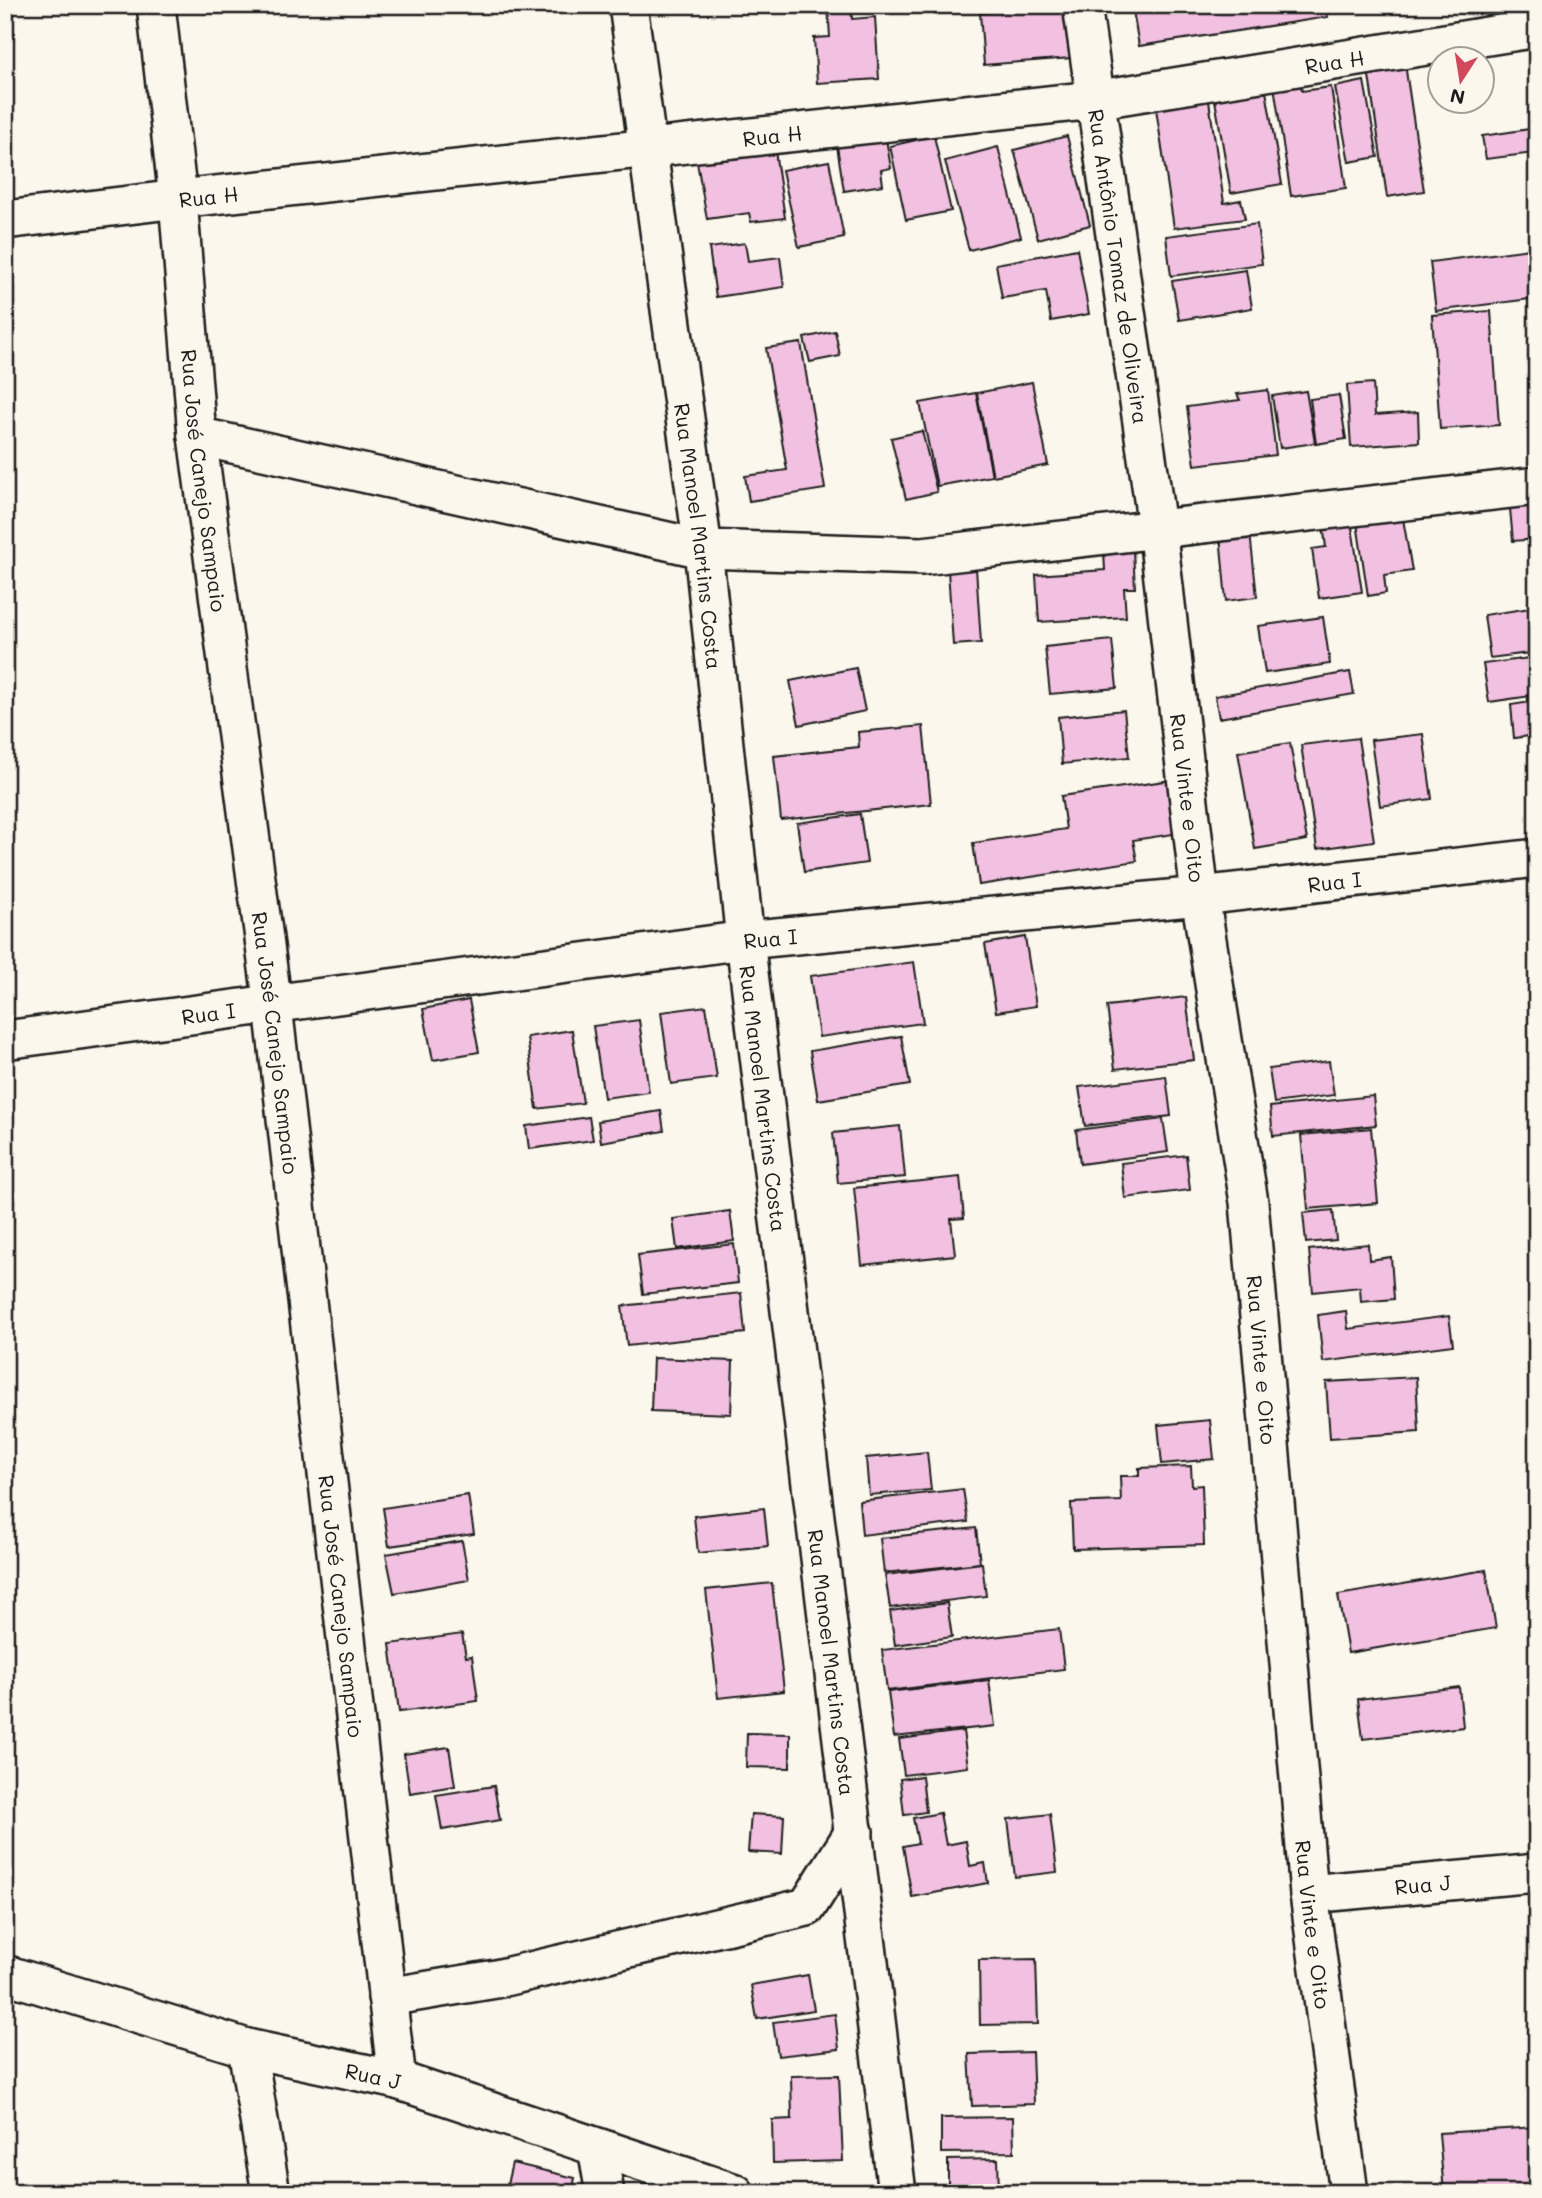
<svg xmlns="http://www.w3.org/2000/svg" width="1542" height="2198" viewBox="0 0 1542 2198" font-family="Mali,sans-serif">
  <style>
    .building { fill: #f2c1e1; stroke: #1c1c1c; stroke-width: 2 }
    .lines { fill: none; stroke-linecap: round; stroke-linejoin: round }
    .street-casing { stroke: #1c1c1c; stroke-width: 42 }
    .street { stroke: #fbf7ec; stroke-width: 37 }
    .labels { text-anchor: middle; dominant-baseline: central; stroke-width: 6; stroke-linejoin: round; paint-order: stroke }
    .street-label { font-size: 21px; fill: #1c1c1c; stroke: #fbf7ec }
  </style>
  <rect width="100%" height="100%" fill="#fbf7ec"/>
  <filter id="ink" filterUnits="userSpaceOnUse"><feTurbulence type="fractalNoise" baseFrequency=".0143" numOctaves="2"/><feDisplacementMap in="SourceGraphic" scale="14" xChannelSelector="R" yChannelSelector="G"/><feConvolveMatrix kernelMatrix="1 2 1 2 8 2 1 2 1" color-interpolation-filters="sRGB"/></filter>
  <g filter="url(#ink)">
    <g class="building">
      <polygon points="851,5 852,19 875,17 879,79 817,83 814,38 830,37 828,6"/>
      <polygon points="1065,5 1071,58 984,65 980,13"/>
      <polygon points="1132,5 1326,5 1328,17 1139,46"/>
      <polygon points="1405,64 1424,191 1387,197 1368,69"/>
      <polygon points="1300,81 1302,91 1331,87 1346,188 1291,196 1274,86"/>
      <polygon points="1364,81 1378,157 1349,162 1335,87"/>
      <polygon points="1266,91 1282,184 1231,193 1215,100"/>
      <polygon points="1208,94 1224,203 1241,200 1245,219 1174,228 1155,102"/>
      <polygon points="1530,129 1534,153 1486,159 1482,136"/>
      <polygon points="934,136 951,211 906,220 890,146"/>
      <polygon points="1067,136 1090,225 1038,239 1014,150"/>
      <polygon points="886,139 891,168 881,170 883,185 844,191 837,146"/>
      <polygon points="998,147 1021,237 969,250 945,161"/>
      <polygon points="775,151 785,218 751,222 749,213 707,219 697,162"/>
      <polygon points="829,161 844,238 799,247 782,170"/>
      <polygon points="1257,224 1262,264 1171,276 1166,236"/>
      <polygon points="745,243 748,261 780,257 784,287 716,297 709,248"/>
      <polygon points="1537,248 1537,298 1436,311 1430,262"/>
      <polygon points="1077,249 1089,314 1051,321 1046,291 1002,298 996,264"/>
      <polygon points="1246,270 1252,308 1179,320 1172,281"/>
      <polygon points="1491,311 1499,425 1440,429 1432,315"/>
      <polygon points="835,331 840,356 810,362 804,338"/>
      <polygon points="801,343 825,489 749,501 745,476 787,470 766,348"/>
      <polygon points="1032,382 1048,465 993,476 977,393"/>
      <polygon points="1373,383 1375,415 1418,412 1419,442 1351,447 1347,385"/>
      <polygon points="1268,390 1276,455 1195,465 1187,407 1240,400 1237,394"/>
      <polygon points="1306,391 1315,443 1280,448 1272,396"/>
      <polygon points="976,393 992,476 937,486 920,403"/>
      <polygon points="1339,395 1346,439 1316,444 1310,399"/>
      <polygon points="922,431 937,492 906,499 891,438"/>
      <polygon points="1537,496 1537,539 1513,541 1509,498"/>
      <polygon points="1401,507 1412,571 1384,575 1386,593 1368,596 1357,523"/>
      <polygon points="1350,514 1362,592 1319,598 1312,549 1326,547 1322,518"/>
      <polygon points="1250,533 1257,597 1226,601 1220,535"/>
      <polygon points="1133,550 1135,588 1124,588 1126,617 1039,622 1036,575 1105,570 1104,552"/>
      <polygon points="976,568 981,643 953,645 948,570"/>
      <polygon points="1537,607 1537,652 1490,658 1484,615"/>
      <polygon points="1323,617 1330,664 1265,673 1258,626"/>
      <polygon points="1112,640 1117,688 1050,694 1045,647"/>
      <polygon points="1537,657 1537,695 1489,702 1483,664"/>
      <polygon points="856,668 865,711 799,725 790,681"/>
      <polygon points="1350,672 1354,694 1219,718 1215,696"/>
      <polygon points="1537,701 1537,735 1514,738 1511,705"/>
      <polygon points="1124,710 1129,757 1062,764 1058,717"/>
      <polygon points="923,726 931,804 781,820 774,756 859,747 858,732"/>
      <polygon points="1423,734 1432,799 1380,806 1371,740"/>
      <polygon points="1358,738 1374,841 1317,849 1301,745"/>
      <polygon points="1290,743 1307,840 1255,849 1238,752"/>
      <polygon points="1172,780 1180,833 1133,840 1137,861 979,885 973,843 1066,829 1061,796"/>
      <polygon points="860,814 867,863 804,872 797,823"/>
      <polygon points="1025,937 1036,1006 996,1012 985,944"/>
      <polygon points="914,962 923,1023 819,1037 810,976"/>
      <polygon points="1186,997 1194,1060 1115,1069 1107,1006"/>
      <polygon points="469,1000 479,1052 433,1060 423,1009"/>
      <polygon points="706,1006 717,1078 671,1084 661,1012"/>
      <polygon points="639,1020 649,1092 604,1098 593,1026"/>
      <polygon points="572,1030 583,1103 537,1109 527,1037"/>
      <polygon points="901,1036 910,1085 818,1100 810,1051"/>
      <polygon points="1329,1061 1334,1095 1274,1103 1269,1069"/>
      <polygon points="1166,1076 1171,1116 1085,1126 1079,1087"/>
      <polygon points="1373,1096 1376,1125 1273,1136 1270,1107"/>
      <polygon points="661,1111 664,1131 601,1142 598,1121"/>
      <polygon points="589,1117 593,1140 529,1149 526,1126"/>
      <polygon points="1163,1119 1168,1152 1080,1164 1076,1130"/>
      <polygon points="900,1126 905,1177 838,1183 833,1133"/>
      <polygon points="1371,1128 1378,1203 1308,1209 1301,1135"/>
      <polygon points="1186,1155 1190,1190 1125,1198 1121,1163"/>
      <polygon points="960,1177 964,1218 951,1219 955,1255 862,1265 854,1188"/>
      <polygon points="1333,1210 1336,1240 1306,1243 1303,1213"/>
      <polygon points="730,1211 734,1241 677,1249 673,1219"/>
      <polygon points="734,1244 738,1283 643,1294 638,1255"/>
      <polygon points="1368,1244 1369,1260 1391,1257 1394,1299 1361,1302 1360,1287 1313,1292 1309,1250"/>
      <polygon points="741,1293 745,1333 627,1346 622,1306"/>
      <polygon points="1346,1311 1348,1329 1449,1316 1453,1345 1323,1362 1318,1315"/>
      <polygon points="653,1358 733,1361 731,1414 651,1411"/>
      <polygon points="1416,1377 1419,1432 1330,1438 1326,1382"/>
      <polygon points="1210,1420 1214,1459 1162,1464 1158,1425"/>
      <polygon points="927,1452 931,1490 869,1495 866,1458"/>
      <polygon points="1191,1466 1192,1486 1202,1485 1204,1545 1073,1549 1071,1503 1121,1501 1120,1476 1139,1476 1139,1468"/>
      <polygon points="963,1489 968,1522 862,1535 859,1501"/>
      <polygon points="468,1495 474,1534 389,1546 383,1508"/>
      <polygon points="764,1508 768,1546 698,1553 694,1516"/>
      <polygon points="976,1528 980,1563 884,1573 880,1538"/>
      <polygon points="462,1541 469,1580 394,1593 386,1554"/>
      <polygon points="982,1563 986,1596 890,1608 885,1575"/>
      <polygon points="1486,1570 1496,1628 1348,1653 1338,1595"/>
      <polygon points="772,1583 784,1691 718,1698 706,1590"/>
      <polygon points="947,1603 952,1637 895,1645 890,1611"/>
      <polygon points="1059,1629 1064,1669 887,1691 882,1650"/>
      <polygon points="462,1634 466,1657 472,1656 478,1701 399,1712 390,1644"/>
      <polygon points="989,1680 995,1726 894,1737 888,1692"/>
      <polygon points="1459,1687 1463,1727 1363,1739 1358,1699"/>
      <polygon points="963,1731 968,1767 904,1775 899,1739"/>
      <polygon points="747,1733 790,1734 790,1768 746,1767"/>
      <polygon points="449,1747 455,1786 410,1793 404,1754"/>
      <polygon points="922,1776 926,1812 904,1815 900,1779"/>
      <polygon points="494,1786 500,1820 442,1830 436,1795"/>
      <polygon points="940,1813 946,1845 966,1841 970,1866 985,1863 988,1883 912,1897 903,1846 918,1843 913,1818"/>
      <polygon points="751,1814 784,1816 782,1854 748,1852"/>
      <polygon points="1050,1814 1057,1872 1015,1877 1008,1819"/>
      <polygon points="1036,1959 1038,2024 980,2025 979,1960"/>
      <polygon points="808,1975 814,2010 757,2019 751,1985"/>
      <polygon points="835,2014 839,2049 778,2056 773,2022"/>
      <polygon points="1032,2052 1034,2104 972,2106 969,2054"/>
      <polygon points="839,2075 843,2161 773,2163 772,2120 792,2119 791,2076"/>
      <polygon points="1013,2117 1014,2152 941,2153 941,2118"/>
      <polygon points="1537,2127 1537,2193 1444,2193 1439,2133"/>
      <polygon points="998,2159 999,2193 948,2193 948,2160"/>
      <polygon points="512,2163 575,2178 572,2193 505,2193"/>
    </g>
    <g class="lines">
      <defs>
        <g id="street">
          <path id="s1" d="M 156,5 L 178,199 L 197,436 L 273,1006 L 397,2080"/>
          <path id="s2" d="M 628,5 L 703,549 L 745,940 L 897,2193"/>
          <path id="s3" d="M 1082,5 L 1157,527 L 1200,896 L 1249,1202 L 1309,1894 L 1349,2193"/>
          <path id="s4" d="M 5,220 L 178,199 L 1094,100 L 1537,28"/>
          <polyline points="197,436 703,549 922,556 1537,486"/>
          <path id="s5" d="M 5,1040 L 745,940 L 1200,896 L 1537,858"/>
          <path id="s6" d="M 1309,1894 L 1537,1873"/>
          <path id="s7" d="M 5,1974 L 247,2048 L 397,2080 L 735,2193"/>
          <polyline points="387,1997 496,1979 807,1907 854,1832"/>
          <polyline points="247,2048 271,2193"/>
          <polyline points="597,2148 605,2193"/>
        </g>
      </defs>
      <use href="#street" class="street-casing"/>
      <use href="#street" class="street"/>
    </g>
  </g>
  <g class="labels">
    <g class="street-label">
      <text stroke="none"><textPath href="#s4" startOffset="1339">Rua H</textPath></text>
      <text stroke="none"><textPath href="#s4" startOffset="772">Rua H</textPath></text>
      <text stroke="none"><textPath href="#s4" startOffset="205">Rua H</textPath></text>
      <text stroke="none"><textPath href="#s3" startOffset="264">Rua Antônio Tomaz de Oliveira</textPath></text>
      <text stroke="none"><textPath href="#s1" startOffset="478">Rua José Canejo Sampaio</textPath></text>
      <text stroke="none"><textPath href="#s2" startOffset="536">Rua Manoel Martins Costa</textPath></text>
      <text stroke="none"><textPath href="#s3" startOffset="800">Rua Vinte e Oito</textPath></text>
      <text stroke="none"><textPath href="#s5" startOffset="1339">Rua I</textPath></text>
      <text stroke="none"><textPath href="#s5" startOffset="772">Rua I</textPath></text>
      <text stroke="none"><textPath href="#s5" startOffset="205">Rua I</textPath></text>
      <text stroke="none"><textPath href="#s1" startOffset="1045">Rua José Canejo Sampaio</textPath></text>
      <text stroke="none"><textPath href="#s2" startOffset="1102">Rua Manoel Martins Costa</textPath></text>
      <text stroke="none"><textPath href="#s3" startOffset="1367">Rua Vinte e Oito</textPath></text>
      <text stroke="none"><textPath href="#s1" startOffset="1612">Rua José Canejo Sampaio</textPath></text>
      <text stroke="none"><textPath href="#s2" startOffset="1670">Rua Manoel Martins Costa</textPath></text>
      <text stroke="none"><textPath href="#s6" startOffset="114">Rua J</textPath></text>
      <text stroke="none"><textPath href="#s3" startOffset="1934">Rua Vinte e Oito</textPath></text>
      <text stroke="none"><textPath href="#s7" startOffset="382">Rua J</textPath></text>
    </g>
  </g>
  <rect width="1542" height="2198" fill="none" stroke="#fbf7ec" stroke-width="28"/>
  <rect x="14" y="14" width="1514" height="2170" fill="none" stroke="#1c1c1c" stroke-width="2.5" filter="url(#ink)"/>
  <g transform="translate(1461 80) rotate(192)"><circle r="33" fill="#fbf7ec" stroke="#a29f99" stroke-width="2"/>
  <path d="M0-5L12 26L0 18L-12 26Z" fill="#d1495b"/>
  <text y="-10" font-size="19" font-weight="bold" text-anchor="middle" fill="#1c1c1c">N</text>
  </g>
</svg>
